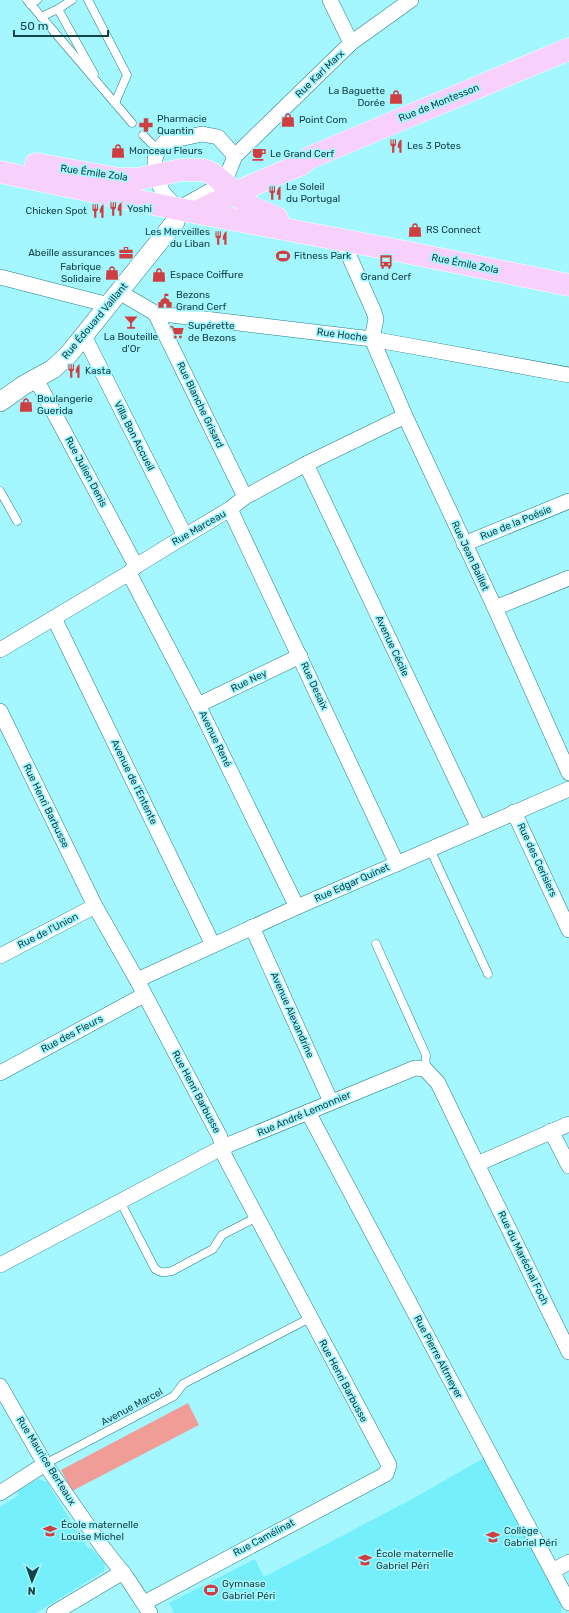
<svg xmlns="http://www.w3.org/2000/svg" width="569" height="1613" viewBox="0 0 569 1613" font-family="Rubik,sans-serif">
  <style>
    .built { fill: #75effb }
    .green { fill: #f19d97 }
    .lines { fill: none; stroke-linecap: round; stroke-linejoin: round }
    .service-casing { stroke: #277d85; stroke-width: 9 }
    .minor-casing { stroke: #277d85; stroke-width: 16 }
    .tertiary-casing { stroke: #277d85; stroke-width: 20 }
    .primary-casing { stroke: #fff; stroke-width: 23 }
    .service { stroke: #fff; stroke-width: 8 }
    .minor { stroke: #fff; stroke-width: 15 }
    .tertiary { stroke: #fff; stroke-width: 19 }
    .primary { stroke: #f7d1fb; stroke-width: 22 }
    .labels { text-anchor: middle; dominant-baseline: central; stroke-width: 3.5; stroke-linejoin: round; paint-order: stroke }
    .street-label { font-size: 10px; fill: #134247; stroke: #a4f6ff }
    .poi-label { font-size: 10px; fill: #134247; stroke: #a4f6ff; text-anchor: start }
  </style>
  <rect width="100%" height="100%" fill="#a4f6ff"/>
  <g class="built">
    <polygon points="484,1458 562,1603 561,1613 174,1613 169,1603 255,1559 264,1577 414,1498"/>
    <polygon points="38,1479 47,1482 88,1549 91,1548 105,1564 104,1571 36,1613 0,1613 0,1507 18,1496 18,1491"/>
  </g>
  <polygon class="green" points="188,1403 199,1425 72,1491 61,1470"/>
  <g class="lines">
    <defs>
      <g id="service">
        <polyline points="27,0 132,123"/>
        <polyline points="88,0 127,75 115,103"/>
        <polyline points="30,4 37,0"/>
        <polyline points="58,9 72,0"/>
        <polyline points="41,17 58,9 94,74"/>
        <polyline points="143,135 158,150"/>
        <polyline points="0,491 17,521"/>
        <polyline points="430,849 488,974"/>
        <polyline points="376,944 426,1055 425,1069"/>
        <path d="M 120,1201 L 155,1269 C 161,1273 165,1273 172,1271 L 213,1249 L 222,1235 L 257,1217"/>
        <polyline points="45,1464 174,1396 183,1384 310,1318"/>
      </g>
      <g id="minor">
        <polyline points="330,0 351,43"/>
        <polyline points="235,156 218,137 202,134 165,142 158,150 155,159 155,174 163,193 178,209 224,183 235,156 351,43 411,0"/>
        <polyline points="342,240 374,312 376,319 372,339"/>
        <polyline points="0,277 109,305"/>
        <polyline points="119,292 155,313 372,339 569,375"/>
        <polyline points="155,313 245,497"/>
        <polyline points="84,336 185,536"/>
        <polyline points="372,339 405,416 495,608 569,773"/>
        <polyline points="36,379 136,566"/>
        <polyline points="306,464 479,828"/>
        <polyline points="230,509 397,864"/>
        <polyline points="464,544 569,501"/>
        <polyline points="129,573 198,705 297,907"/>
        <polyline points="495,608 569,578"/>
        <polyline points="54,618 213,945"/>
        <polyline points="0,650 129,573 136,566 185,536 230,509 245,497 306,464 405,416"/>
        <polyline points="198,705 300,656"/>
        <polyline points="0,711 95,906 137,980 220,1137 225,1157 389,1465 386,1474 144,1603"/>
        <polyline points="514,812 569,930"/>
        <polyline points="252,927 331,1102"/>
        <polyline points="0,956 95,906"/>
        <polyline points="137,980 297,907 569,789"/>
        <polyline points="0,1073 144,995"/>
        <polyline points="308,1112 569,1603"/>
        <polyline points="551,1131 569,1166"/>
        <polyline points="477,1164 569,1352"/>
        <polyline points="0,1265 223,1147 415,1068 425,1069 438,1083 477,1164 569,1124"/>
        <polyline points="0,1386 45,1464 104,1549 127,1578 150,1613"/>
        <polyline points="0,1493 45,1464"/>
        <polyline points="552,1571 569,1562"/>
        <polyline points="54,1613 123,1572"/>
      </g>
      <polyline id="tertiary" points="0,402 24,385 53,369 69,354 175,222 178,209"/>
      <g id="primary">
        <polyline points="36,164 119,179 138,179 181,170 204,170 213,174 253,208 277,218"/>
        <polyline points="0,172 178,209 390,249 569,285"/>
        <polyline points="196,212 253,185 300,165 309,158 569,49"/>
      </g>
    </defs>
    <use href="#service" class="service-casing"/>
    <use href="#minor" class="minor-casing"/>
    <use href="#tertiary" class="tertiary-casing"/>
    <use href="#primary" class="primary-casing"/>
    <use href="#service" class="service"/>
    <use href="#minor" class="minor"/>
    <use href="#tertiary" class="tertiary"/>
    <use href="#primary" class="primary"/>
  </g>
  <defs>
    <symbol id="shop-bare" viewBox="-9 -9 18 18"><path d="M-5-2.5h2.3a2.7 3.5 0 0 1 5.4 0H5L5.5 6h-11ZM-1.5-2.5h3a1.5 2.3 0 0 0-3 0Z" fill="#ce3f42" stroke="#a4f6ff" stroke-width="2.5" paint-order="stroke"/></symbol>
    <symbol id="pharmacy-bare" viewBox="-9 -9 18 18"><path d="M-2-6h4v4h4v4h-4v4h-4v-4h-4v-4h4Z" fill="#ce3f42" stroke="#a4f6ff" stroke-width="2.5" paint-order="stroke"/></symbol>
    <symbol id="restaurant-bare" viewBox="-9 -9 18 18"><path d="M-5-6h1v4h1v-4h1v4h1v-4h1v5L-1.5 .5V6h-2V.5L-5-1ZM5-6V6H3V1.5H1.5Q1.5-4 5-6Z" fill="#ce3f42" stroke="#a4f6ff" stroke-width="2.5" paint-order="stroke"/></symbol>
    <symbol id="cafe-bare" viewBox="-9 -9 18 18"><path d="M-5.5-4.5H6V0H3Q3 3.5 0 3.5H-2.5Q-5.5 3.5-5.5 0ZM3-3.2v2h1.7v-2ZM-6 4.5H4V6H-6Z" fill="#ce3f42" stroke="#a4f6ff" stroke-width="2.5" paint-order="stroke"/></symbol>
    <symbol id="office-bare" viewBox="-9 -9 18 18"><path d="M-6-3h4V-5.5h4V-3h4V5H-6ZM-1-4.5V-3h2v-1.5ZM-6 0V1H6V0Z" fill="#ce3f42" stroke="#a4f6ff" stroke-width="2.5" paint-order="stroke"/></symbol>
    <symbol id="stadium-bare" viewBox="-9 -9 18 18"><path d="M0-5a6.5 5 0 1 0 0 10a6.5 5 0 1 0 0-10ZM-3.5-1.8h7v3.6h-7Z" fill="#ce3f42" stroke="#a4f6ff" stroke-width="2.5" paint-order="stroke"/></symbol>
    <symbol id="bus-bare" viewBox="-9 -9 18 18"><path d="M-5-6H5V4H4V6H2V4H-2V6H-4V4H-5ZM-3.5-4V0h7V-4ZM-3.5 1.2v1.5H-2V1.2ZM2 1.2v1.5H3.5V1.2Z" fill="#ce3f42" stroke="#a4f6ff" stroke-width="2.5" paint-order="stroke"/></symbol>
    <symbol id="civic-bare" viewBox="-9 -9 18 18"><path d="M-.6-6.5H3V-4.5H.6V-3L4-1V1h2V6H-6V1h2V-1L-.6-3ZM-1.2 2.5V6h2.4V2.5Z" fill="#ce3f42" stroke="#a4f6ff" stroke-width="2.5" paint-order="stroke"/></symbol>
    <symbol id="bar-bare" viewBox="-9 -9 18 18"><path d="M-6-5H6L.8 .8V4.5H3.5V6h-7V4.5H-.8V.8Z" fill="#ce3f42" stroke="#a4f6ff" stroke-width="2.5" paint-order="stroke"/></symbol>
    <symbol id="supermarket-bare" viewBox="-9 -9 18 18"><path d="M-6-5.5h2.5l.6 2H6L4.5 2H-2.5L-4.4-4H-6ZM-1.5 3.2a1.3 1.3 0 1 0 .1 0ZM3 3.2a1.3 1.3 0 1 0 .1 0Z" fill="#ce3f42" stroke="#a4f6ff" stroke-width="2.5" paint-order="stroke"/></symbol>
    <symbol id="school-bare" viewBox="-9 -9 18 18"><path d="M0-5L7-2L0 1L-7-2ZM-4 1L0 2.5L4 1V4Q0 6-4 4Z" fill="#ce3f42" stroke="#a4f6ff" stroke-width="2.5" paint-order="stroke"/></symbol>
  </defs>
  <g fill-rule="evenodd">
    <use href="#shop-bare" x="386" y="87" width="20" height="20"/>
    <use href="#shop-bare" x="278" y="110" width="20" height="20"/>
    <use href="#pharmacy-bare" x="136" y="115" width="20" height="20"/>
    <use href="#restaurant-bare" x="386" y="136" width="20" height="20"/>
    <use href="#shop-bare" x="108" y="141" width="20" height="20"/>
    <use href="#cafe-bare" x="249" y="144" width="20" height="20"/>
    <use href="#restaurant-bare" x="265" y="183" width="20" height="20"/>
    <use href="#restaurant-bare" x="106" y="199" width="20" height="20"/>
    <use href="#restaurant-bare" x="88" y="201" width="20" height="20"/>
    <use href="#shop-bare" x="405" y="220" width="20" height="20"/>
    <use href="#restaurant-bare" x="211" y="228" width="20" height="20"/>
    <use href="#office-bare" x="116" y="243" width="20" height="20"/>
    <use href="#stadium-bare" x="273" y="246" width="20" height="20"/>
    <use href="#bus-bare" x="376" y="252" width="20" height="20"/>
    <use href="#shop-bare" x="102" y="263" width="20" height="20"/>
    <use href="#shop-bare" x="149" y="265" width="20" height="20"/>
    <use href="#civic-bare" x="155" y="291" width="20" height="20"/>
    <use href="#bar-bare" x="121" y="312" width="20" height="20"/>
    <use href="#supermarket-bare" x="167" y="322" width="20" height="20"/>
    <use href="#restaurant-bare" x="64" y="361" width="20" height="20"/>
    <use href="#shop-bare" x="16" y="395" width="20" height="20"/>
    <use href="#school-bare" x="40" y="1521" width="20" height="20"/>
    <use href="#school-bare" x="483" y="1527" width="20" height="20"/>
    <use href="#school-bare" x="355" y="1550" width="20" height="20"/>
    <use href="#stadium-bare" x="201" y="1580" width="20" height="20"/>
  </g>
  <g class="labels">
    <g class="street-label">
      <text transform="translate(320 74) rotate(-44)">Rue Karl Marx</text>
      <text transform="translate(439 103) rotate(-22)">Rue de Montesson</text>
      <text transform="translate(94 173) rotate(8)">Rue Émile Zola</text>
      <text transform="translate(465 264) rotate(11)">Rue Émile Zola</text>
      <text transform="translate(95 321) rotate(-50)">Rue Édouard Vaillant</text>
      <text transform="translate(342 335) rotate(7)">Rue Hoche</text>
      <text transform="translate(200 405) rotate(64)">Rue Blanche Grisard</text>
      <text transform="translate(134 436) rotate(63)">Villa Bon Accueil</text>
      <text transform="translate(86 472) rotate(62)">Rue Julien Denis</text>
      <text transform="translate(516 523) rotate(-22)">Rue de la Poésie</text>
      <text transform="translate(199 528) rotate(-30)">Rue Marceau</text>
      <text transform="translate(470 556) rotate(65)">Rue Jean Baillet</text>
      <text transform="translate(392 646) rotate(65)">Avenue Cécile</text>
      <text transform="translate(249 681) rotate(-26)">Rue Ney</text>
      <text transform="translate(314 686) rotate(65)">Rue Desaix</text>
      <text transform="translate(215 739) rotate(64)">Avenue René</text>
      <text transform="translate(134 782) rotate(64)">Avenue de l'Entente</text>
      <text transform="translate(46 806) rotate(64)">Rue Henri Barbusse</text>
      <text transform="translate(537 860) rotate(65)">Rue des Cerisiers</text>
      <text transform="translate(352 883) rotate(-24)">Rue Edgar Quinet</text>
      <text transform="translate(48 931) rotate(-27)">Rue de l'Union</text>
      <text transform="translate(292 1015) rotate(66)">Avenue Alexandrine</text>
      <text transform="translate(72 1034) rotate(-28)">Rue des Fleurs</text>
      <text transform="translate(196 1092) rotate(62)">Rue Henri Barbusse</text>
      <text transform="translate(304 1114) rotate(-23)">Rue André Lemonnier</text>
      <text transform="translate(523 1258) rotate(64)">Rue du Maréchal Foch</text>
      <text transform="translate(438 1357) rotate(62)">Rue Pierre Altmeyer</text>
      <text transform="translate(343 1381) rotate(62)">Rue Henri Barbusse</text>
      <text transform="translate(132 1407) rotate(-28)">Avenue Marcel</text>
      <text transform="translate(46 1461) rotate(58)">Rue Maurice Berteaux</text>
      <text transform="translate(264 1538) rotate(-28)">Rue Camélinat</text>
    </g>
    <g class="poi-label">
      <text x="385" y="91" text-anchor="end">La Baguette<tspan x="385" dy="12">Dorée</tspan></text>
      <text x="157" y="119">Pharmacie<tspan x="157" dy="12">Quantin</tspan></text>
      <text x="299" y="120">Point Com</text>
      <text x="407" y="146">Les 3 Potes</text>
      <text x="129" y="151">Monceau Fleurs</text>
      <text x="270" y="154">Le Grand Cerf</text>
      <text x="286" y="187">Le Soleil<tspan x="286" dy="12">du Portugal</tspan></text>
      <text x="127" y="209">Yoshi</text>
      <text x="87" y="211" text-anchor="end">Chicken Spot</text>
      <text x="426" y="230">RS Connect</text>
      <text x="210" y="232" text-anchor="end">Les Merveilles<tspan x="210" dy="12">du Liban</tspan></text>
      <text x="115" y="253" text-anchor="end">Abeille assurances</text>
      <text x="294" y="256">Fitness Park</text>
      <text x="101" y="267" text-anchor="end">Fabrique<tspan x="101" dy="12">Solidaire</tspan></text>
      <text x="170" y="275">Espace Coiffure</text>
      <text x="386" y="277" text-anchor="middle">Grand Cerf</text>
      <text x="176" y="295">Bezons<tspan x="176" dy="12">Grand Cerf</tspan></text>
      <text x="188" y="326">Supérette<tspan x="188" dy="12">de Bezons</tspan></text>
      <text x="131" y="337" text-anchor="middle">La Bouteille<tspan x="131" dy="12">d'Or</tspan></text>
      <text x="85" y="371">Kasta</text>
      <text x="37" y="399">Boulangerie<tspan x="37" dy="12">Guerida</tspan></text>
      <text x="61" y="1525">École maternelle<tspan x="61" dy="12">Louise Michel</tspan></text>
      <text x="504" y="1531">Collège<tspan x="504" dy="12">Gabriel Péri</tspan></text>
      <text x="376" y="1554">École maternelle<tspan x="376" dy="12">Gabriel Péri</tspan></text>
      <text x="222" y="1584">Gymnase<tspan x="222" dy="12">Gabriel Péri</tspan></text>
    </g>
  </g>
  <g transform="translate(32 1581) rotate(182)" stroke="#a4f6ff" stroke-width="3" paint-order="stroke">
  <path d="M0-3L7 15L0 10L-7 15Z" fill="#134247"/>
  <text y="-6" font-size="11" font-weight="bold" text-anchor="middle" fill="#134247">N</text>
  </g>
  <path d="M14 30v6h94v-6" fill="none" stroke="#134247" stroke-width="2"/>
  <text x="20" y="30" font-size="12" fill="#134247" stroke="#a4f6ff" stroke-width="3" paint-order="stroke">50 m</text>
</svg>
